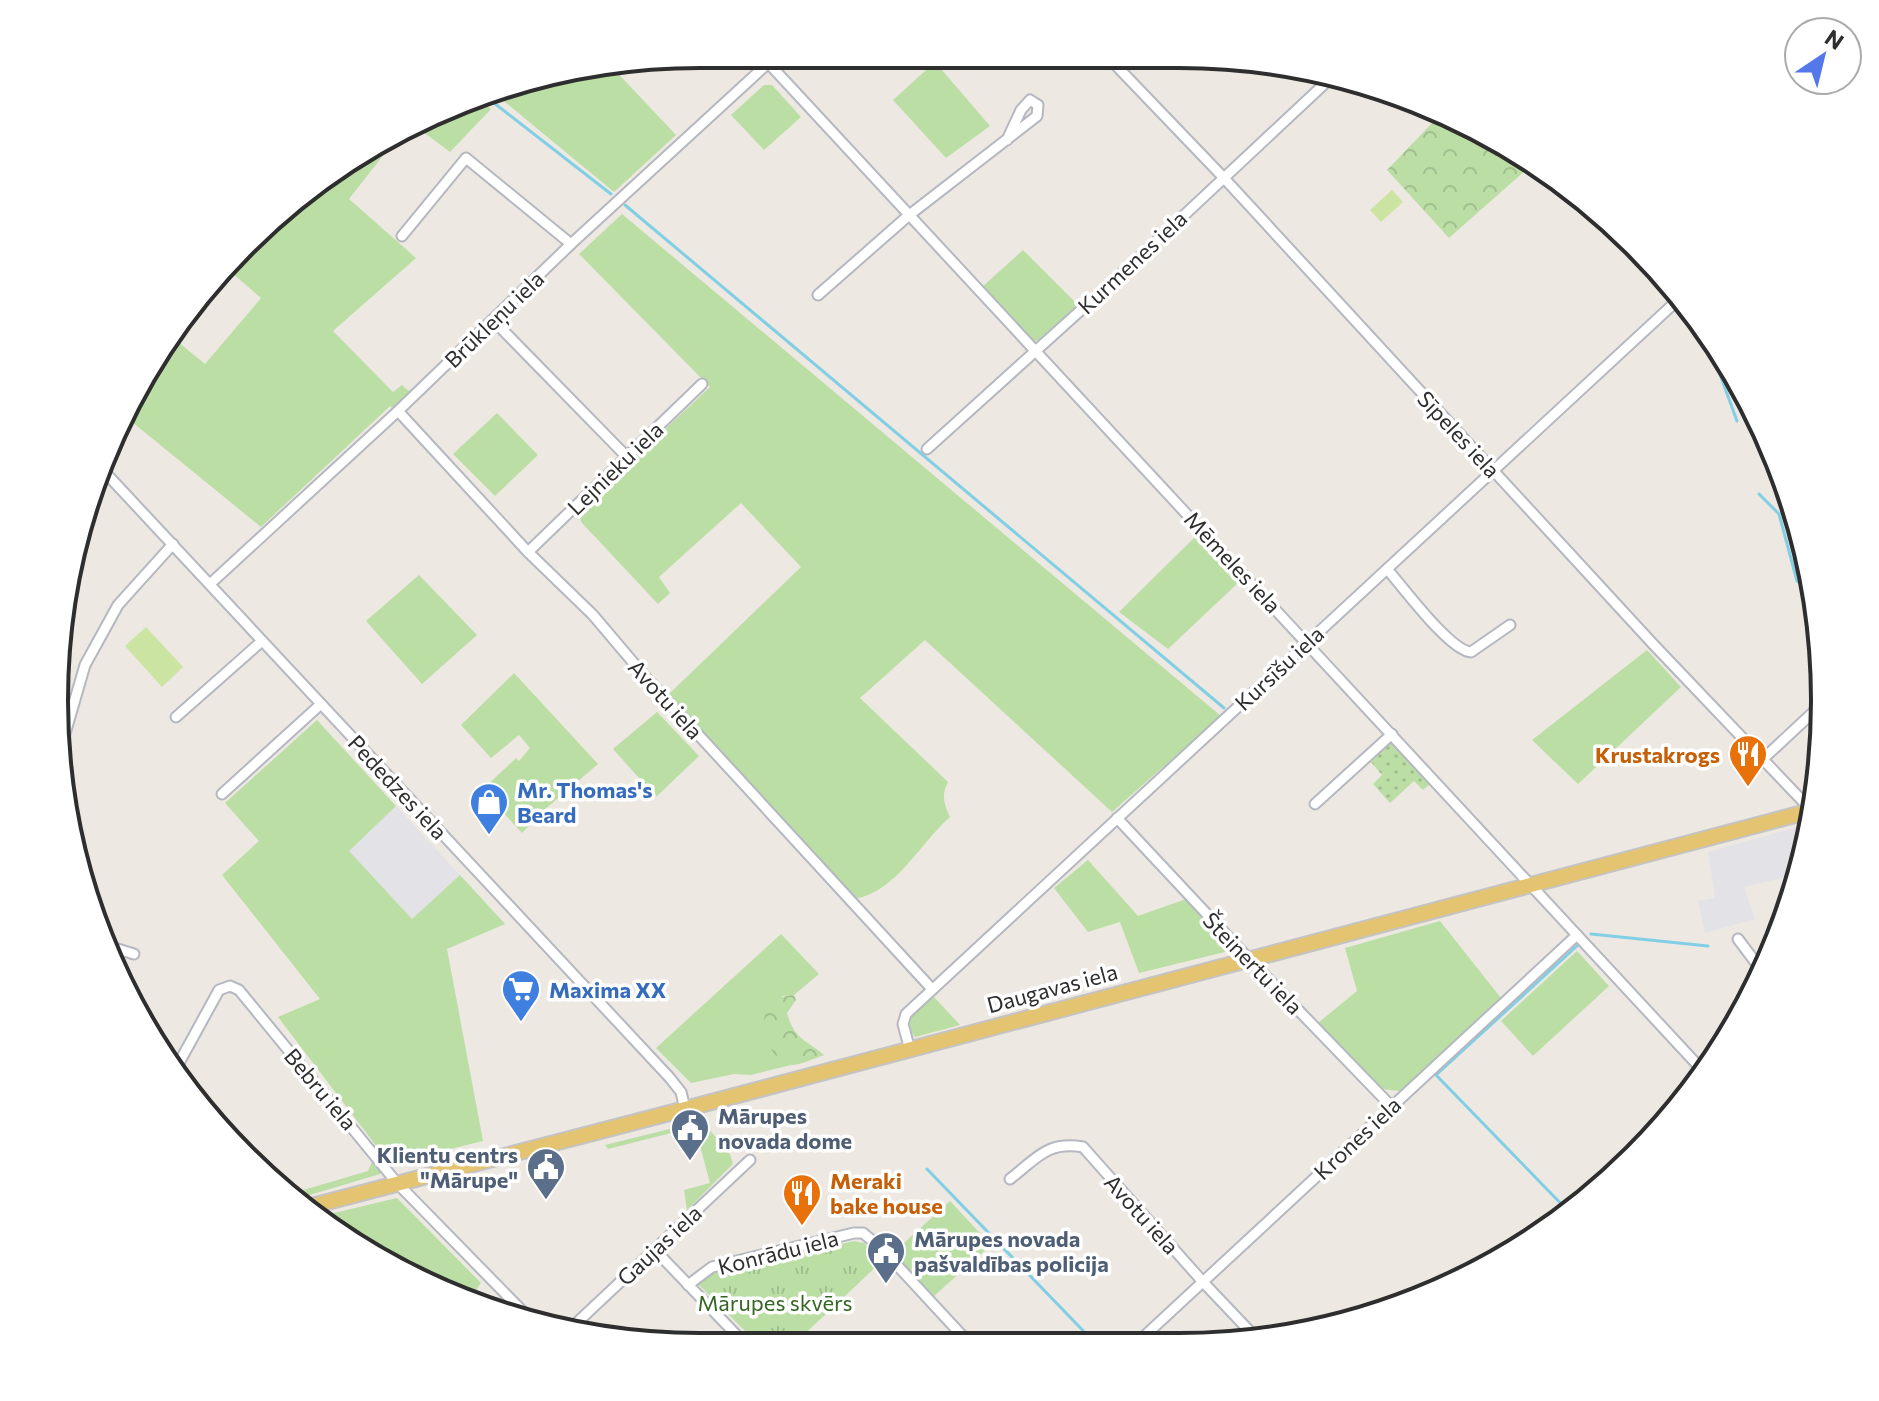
<svg xmlns="http://www.w3.org/2000/svg" width="1879" height="1401" viewBox="0 0 1879 1401" font-family="Commissioner,sans-serif">
  <style>
    .industrial { fill: #e3e2e7 }
    .grass { fill: #bbdea5 }
    .forest { fill: url(#forest-crowns) }
    .park { fill: url(#park-tufts) }
    .garden { fill: url(#garden-dots) }
    .pitch { fill: #cbe4a2 }
    .lines { fill: none; stroke-linecap: round; stroke-linejoin: round }
    .stream { stroke: #81cfe4; stroke-width: 3 }
    .minor-casing { stroke: #b5b8c0; stroke-width: 13 }
    .primary-casing { stroke: #c4c4c4; stroke-width: 18 }
    .minor { stroke: #fff; stroke-width: 9 }
    .primary { stroke: #e4c371; stroke-width: 14 }
    .labels { text-anchor: middle; dominant-baseline: central; stroke-width: 7; stroke-linejoin: round; paint-order: stroke }
    .street-label { font-size: 22px; fill: #2e2e2e; stroke: #fff }
    .food-label { font-size: 22px; font-weight: bold; fill: #c56008; stroke: #fff; text-anchor: end }
    .shop-label { font-size: 22px; font-weight: bold; fill: #366cbe; stroke: #fff; text-anchor: start }
    .service-label { font-size: 22px; font-weight: bold; fill: #4e5e75; stroke: #fff; text-anchor: start }
    .park-label { font-size: 22px; fill: #346623; stroke: #fff }
    .rim { fill: none; stroke: #2e2e2e; stroke-width: 4 }
  </style>
  <defs>
    <pattern id="forest-crowns" width="20" height="18" patternUnits="userSpaceOnUse" patternTransform="scale(2)"><rect width="20" height="18" fill="#bbdea5"/><path d="M2 6a3 3 0 1 1 6 0M12 15a3 3 0 1 1 6 0" fill="none" stroke="#a1bf8e"/></pattern>
    <pattern id="park-tufts" width="24" height="20" patternUnits="userSpaceOnUse" patternTransform="scale(2)"><rect width="24" height="20" fill="#bbdea5"/><path d="M3 7l-1-3M5 7V3M7 7l1-3M15 17l-1-3M17 17v-4M19 17l1-3" fill="none" stroke="#a1bf8e"/></pattern>
    <pattern id="garden-dots" width="8" height="8" patternUnits="userSpaceOnUse" patternTransform="scale(2)"><rect width="8" height="8" fill="#bbdea5"/><path d="M2 2h.1M6 6h.1" fill="none" stroke="#a1bf8e" stroke-width="1.8" stroke-linecap="round"/></pattern>
  </defs>
  <rect width="100%" height="100%" fill="#eee8e2"/>
  <g class="industrial">
    <polygon points="396,806 460,875 412,919 348,851"/>
    <polygon points="1809,824 1797,882 1786,877 1744,887 1755,919 1705,933 1698,901 1715,898 1708,852"/>
  </g>
  <g class="grass">
    <polygon points="935,62 990,126 946,158 893,100"/>
    <polygon points="611,66 676,135 614,192 500,98 515,84 533,76"/>
    <polygon points="764,85 772,85 801,117 764,150 731,115"/>
    <polygon points="478,99 491,109 450,152 414,125"/>
    <polygon points="403,130 349,199 416,258 333,331 393,392 402,385 410,392 393,409 390,406 261,527 121,413 172,337 205,364 261,298 224,266 377,141"/>
    <path d="M 622,214 L 1221,716 L 1112,812 L 925,640 L 860,698 L 948,782 C 941,795 944,804 950,817 C 920,843 897,891 855,899 L 667,696 L 801,567 L 741,503 L 659,577 L 670,593 L 658,604 L 582,523 L 577,512 L 710,387 L 579,254 Z"/>
    <polygon points="1023,250 1078,305 1039,340 1030,342 981,288"/>
    <polygon points="497,413 538,455 495,496 453,454"/>
    <polygon points="1197,535 1239,582 1168,649 1119,612"/>
    <polygon points="419,575 477,635 422,684 366,621"/>
    <polygon points="1647,650 1681,687 1578,784 1532,740"/>
    <polygon points="514,673 598,764 543,811 522,833 482,790 516,758 519,761 530,748 519,735 491,758 461,725"/>
    <polygon points="657,712 699,756 656,797 613,749"/>
    <polygon points="317,720 396,806 349,851 412,919 460,875 505,924 447,949 483,1141 390,1164 278,1017 320,999 222,875 259,841 225,803"/>
    <polygon points="1088,860 1138,916 1186,899 1233,950 1139,973 1120,922 1088,932 1054,888"/>
    <polygon points="1440,921 1501,998 1400,1091 1380,1089 1318,1023 1357,991 1345,948"/>
    <polygon points="781,934 819,974 794,995 782,996 766,1037 783,1062 791,1065 751,1075 734,1074 691,1083 656,1048"/>
    <polygon points="1577,951 1609,986 1533,1056 1501,1021"/>
    <path d="M 934,997 L 960,1025 L 915,1037 C 902,1021 917,1003 934,997 Z"/>
    <polygon points="702,1121 730,1154 733,1164 687,1210 684,1190 710,1183 695,1127 608,1149 605,1145"/>
    <polygon points="232,1123 268,1180 218,1126"/>
    <polygon points="372,1162 381,1171 380,1174 293,1200 286,1195 368,1171"/>
    <polygon points="397,1198 481,1283 470,1299 378,1261 317,1217"/>
    <polygon points="950,1201 991,1245 934,1296 893,1253"/>
  </g>
  <g class="forest">
    <polygon points="1437,118 1535,162 1449,238 1387,170"/>
    <path d="M 794,995 L 796,1000 L 787,1013 C 794,1039 805,1039 824,1055 C 815,1058 803,1064 793,1065 C 768,1066 742,998 794,995 Z"/>
  </g>
  <polygon class="park" points="854,1241 864,1243 881,1262 793,1345 759,1345 698,1284 699,1278 703,1275"/>
  <polygon class="garden" points="1392,742 1430,784 1423,790 1414,781 1390,803 1373,784 1382,775 1371,762"/>
  <g class="pitch">
    <polygon points="1392,190 1403,202 1381,222 1370,210"/>
    <polygon points="146,627 183,667 162,687 125,646"/>
  </g>
  <g class="lines">
    <g class="stream">
      <polyline points="485,96 611,194"/>
      <polyline points="625,205 1224,708"/>
      <polyline points="1706,344 1711,350 1737,421"/>
      <polyline points="1759,494 1779,514 1797,581 1812,591"/>
      <polyline points="1591,934 1708,946"/>
      <polyline points="927,1169 1095,1343"/>
      <polyline points="1571,1214 1436,1075 1578,945"/>
    </g>
    <defs>
      <g id="minor">
        <path d="M 760,54 C 1073,395 1391,731 1704,1072"/>
        <polyline points="1106,55 1223,177 1653,644 1813,812"/>
        <polyline points="402,236 466,158 571,244"/>
        <polyline points="818,295 908,216 1037,116 1038,105 1030,100 1021,110 1007,140"/>
        <polyline points="1685,301 1693,310"/>
        <polyline points="493,320 627,457"/>
        <polyline points="398,411 528,552 593,615 648,680 932,989"/>
        <polyline points="927,449 1132,264 1335,74"/>
        <polyline points="102,469 669,1077 681,1092 685,1109"/>
        <polyline points="528,552 702,384"/>
        <path d="M 1387,569 C 1403,587 1450,651 1471,652 L 1510,625"/>
        <polyline points="210,584 398,411 571,244 778,54"/>
        <polyline points="176,717 262,641"/>
        <polyline points="58,758 85,665 118,605 173,544"/>
        <polyline points="1763,759 1822,704"/>
        <polyline points="222,794 321,704"/>
        <polyline points="1315,804 1392,734"/>
        <polyline points="1117,818 1248,958 1391,1106"/>
        <polyline points="1738,939 1756,963 1765,965"/>
        <polyline points="108,946 134,954"/>
        <polyline points="910,1050 903,1024 906,1014 1681,297"/>
        <polyline points="180,1061 219,990 230,986 239,990 397,1183 536,1325"/>
        <path d="M 1010,1179 C 1037,1158 1047,1141 1083,1147 L 1203,1282 L 1259,1341"/>
        <polyline points="654,1249 746,1345"/>
        <polyline points="688,1285 712,1267 854,1233 863,1233 882,1249 969,1343"/>
        <polyline points="568,1331 750,1160"/>
        <polyline points="1138,1342 1577,935"/>
      </g>
      <polyline id="primary" points="304,1208 685,1109 1814,810"/>
    </defs>
    <use href="#minor" class="minor-casing"/>
    <use href="#primary" class="primary-casing"/>
    <use href="#minor" class="minor"/>
    <use href="#primary" class="primary"/>
  </g>
  <defs>
    <symbol id="restaurant-pin" viewBox="-11 -11 22 30"><path d="M0 17L-7.5 6A9.5 9.5 0 1 1 7.5 6Z" fill="#e8710a" stroke="#fff"/><path d="M-5-6h1v4h1v-4h1v4h1v-4h1v5L-1.5 .5V6h-2V.5L-5-1ZM5-6V6H3V1.5H1.5Q1.5-4 5-6Z" fill="#fff"/></symbol>
    <symbol id="shop-pin" viewBox="-11 -11 22 30"><path d="M0 17L-7.5 6A9.5 9.5 0 1 1 7.5 6Z" fill="#3f7fe0" stroke="#fff"/><path d="M-5-2.5h2.3a2.7 3.5 0 0 1 5.4 0H5L5.5 6h-11ZM-1.5-2.5h3a1.5 2.3 0 0 0-3 0Z" fill="#fff"/></symbol>
    <symbol id="supermarket-pin" viewBox="-11 -11 22 30"><path d="M0 17L-7.5 6A9.5 9.5 0 1 1 7.5 6Z" fill="#3f7fe0" stroke="#fff"/><path d="M-6-5.5h2.5l.6 2H6L4.5 2H-2.5L-4.4-4H-6ZM-1.5 3.2a1.3 1.3 0 1 0 .1 0ZM3 3.2a1.3 1.3 0 1 0 .1 0Z" fill="#fff"/></symbol>
    <symbol id="civic-pin" viewBox="-11 -11 22 30"><path d="M0 17L-7.5 6A9.5 9.5 0 1 1 7.5 6Z" fill="#5c6f8a" stroke="#fff"/><path d="M-.6-6.5H3V-4.5H.6V-3L4-1V1h2V6H-6V1h2V-1L-.6-3ZM-1.2 2.5V6h2.4V2.5Z" fill="#fff"/></symbol>
  </defs>
  <g fill-rule="evenodd">
    <use href="#restaurant-pin" x="1726" y="732" width="44" height="60"/>
    <use href="#shop-pin" x="467" y="780" width="44" height="60"/>
    <use href="#supermarket-pin" x="499" y="967" width="44" height="60"/>
    <use href="#civic-pin" x="668" y="1106" width="44" height="60"/>
    <use href="#civic-pin" x="524" y="1145" width="44" height="60"/>
    <use href="#restaurant-pin" x="780" y="1171" width="44" height="60"/>
    <use href="#civic-pin" x="864" y="1229" width="44" height="60"/>
  </g>
  <g class="labels">
    <g class="street-label">
      <text transform="translate(1132 262) rotate(-43)">Kurmenes iela</text>
      <text transform="translate(494 319) rotate(-44)">Brūkleņu iela</text>
      <text transform="translate(1459 434) rotate(47)">Sīpeles iela</text>
      <text transform="translate(615 468) rotate(-44)">Lejnieku iela</text>
      <text transform="translate(1233 562) rotate(47)">Mēmeles iela</text>
      <text transform="translate(1279 668) rotate(-43)">Kursīšu iela</text>
      <text transform="translate(666 699) rotate(48)">Avotu iela</text>
      <text transform="translate(398 787) rotate(47)">Pededzes iela</text>
      <text transform="translate(1253 963) rotate(46)">Šteinertu iela</text>
      <text transform="translate(1052 988) rotate(-15)">Daugavas iela</text>
      <text transform="translate(321 1089) rotate(50)">Bebru iela</text>
      <text transform="translate(1357 1138) rotate(-43)">Krones iela</text>
      <text transform="translate(1142 1214) rotate(48)">Avotu iela</text>
      <text transform="translate(659 1245) rotate(-43)">Gaujas iela</text>
      <text transform="translate(778 1252) rotate(-14)">Konrādu iela</text>
    </g>
    <g class="food-label">
      <text x="1720" y="754">Krustakrogs</text>
      <text x="830" y="1180" text-anchor="start">Meraki<tspan x="830" dy="25">bake house</tspan></text>
    </g>
    <g class="shop-label">
      <text x="517" y="789">Mr. Thomas's<tspan x="517" dy="25">Beard</tspan></text>
      <text x="549" y="989">Maxima XX</text>
    </g>
    <g class="service-label">
      <text x="718" y="1115">Mārupes<tspan x="718" dy="25">novada dome</tspan></text>
      <text x="518" y="1154" text-anchor="end">Klientu centrs<tspan x="518" dy="25">"Mārupe"</tspan></text>
      <text x="914" y="1238">Mārupes novada<tspan x="914" dy="25">pašvaldības policija</tspan></text>
    </g>
    <g class="park-label">
      <text x="775" y="1302">Mārupes skvērs</text>
    </g>
  </g>
  <path d="M0 0H1879V1401H0ZM700 68H1179A632 632 0 0 1 1811 700V701A632 632 0 0 1 1179 1333H700A632 632 0 0 1 68 701V700A632 632 0 0 1 700 68Z" fill="#fff" fill-rule="evenodd"/>
  <path class="rim" d="M700 68H1179A632 632 0 0 1 1811 700V701A632 632 0 0 1 1179 1333H700A632 632 0 0 1 68 701V700A632 632 0 0 1 700 68Z"/>
  <g transform="translate(1823 56) rotate(35)"><circle r="38" fill="#ffffff" stroke="#ababab" stroke-width="2"/>
  <path d="M0-6L14 30L0 20L-14 30Z" fill="#5478e9"/>
  <text y="-12" font-size="22" font-weight="bold" text-anchor="middle" fill="#2e2e2e">N</text>
  </g>
</svg>
